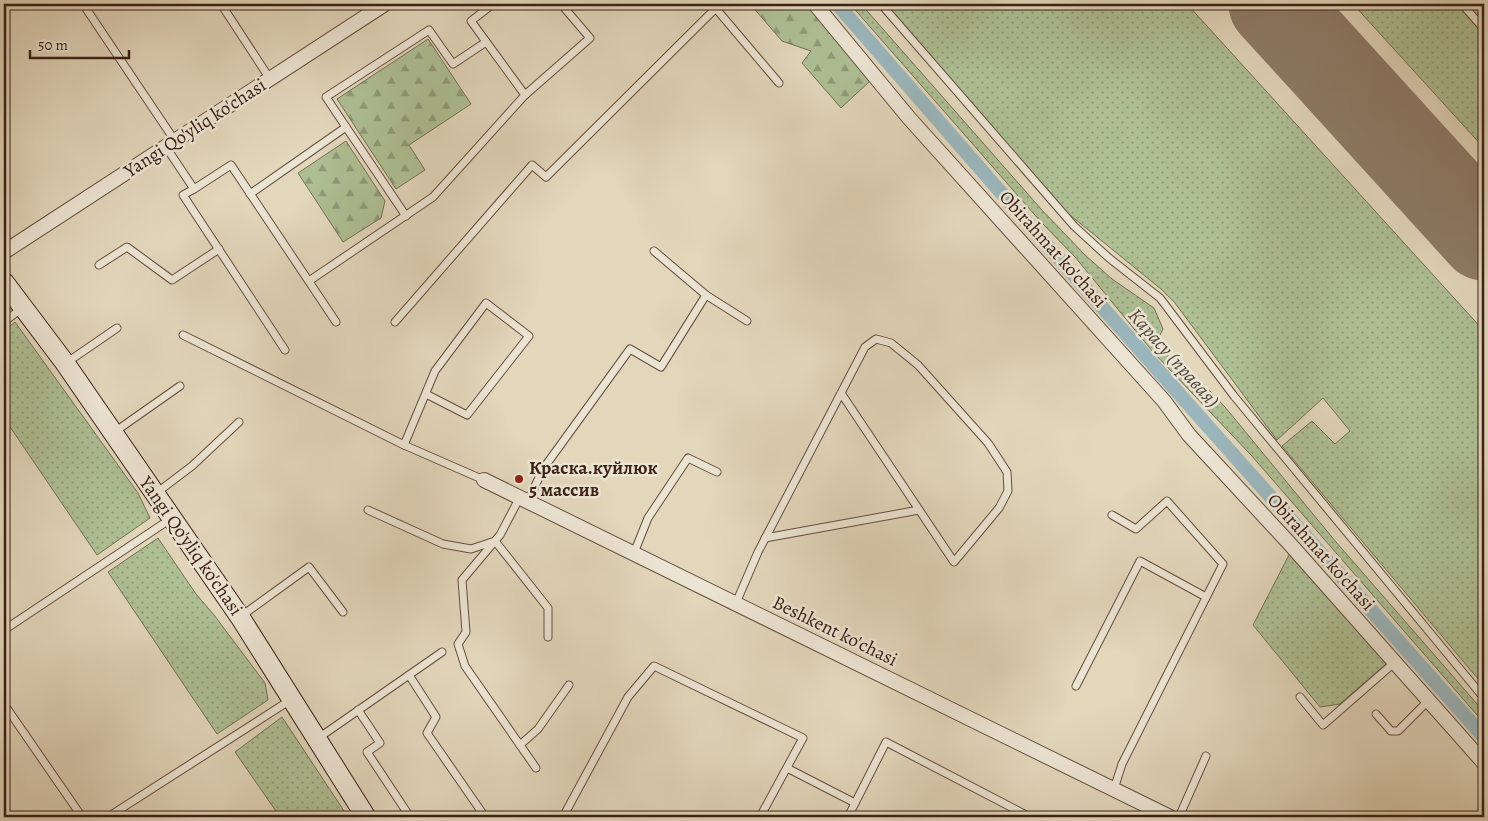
<svg xmlns="http://www.w3.org/2000/svg" width="1488" height="821" viewBox="0 0 1488 821" font-family="Alegreya,serif">
  <style>
    .grass { fill: url(#grass-dots); stroke: #747054 }
    .forest { fill: url(#forest-firs); stroke: #747054 }
    .lines { fill: none; stroke-linecap: round; stroke-linejoin: round }
    .canal { stroke: #9ab6bc; stroke-width: 14 }
    .runway { stroke: #8e7c68; stroke-width: 89 }
    .lane-casing { stroke: #634e3e; stroke-width: 9 }
    .street-casing { stroke: #634e3e; stroke-width: 16 }
    .secondary-casing { stroke: #392115; stroke-width: 21 }
    .lane { stroke: #ece4d3; stroke-width: 7 }
    .street { stroke: #ece4d3; stroke-width: 14 }
    .secondary { stroke: #ece4d3; stroke-width: 19 }
    .poi-dot { fill: #8f2418; stroke: #ece4d3; stroke-width: 2 }
    .labels { text-anchor: middle; dominant-baseline: central; stroke-width: 5; stroke-linejoin: round; paint-order: stroke }
    .street-label { font-size: 19px; fill: #392115; stroke: #ece4d3 }
    .poi-label { font-size: 19px; font-weight: bold; fill: #392115; stroke: #ece4d3; text-anchor: start }
    .water-label { font-size: 20px; font-style: italic; fill: #51463f; stroke: #ece4d3 }
  </style>
  <defs>
    <pattern id="grass-dots" width="8" height="8" patternUnits="userSpaceOnUse" patternTransform="scale(1.25)"><rect width="8" height="8" fill="#aebf94"/><path d="M2 2h.1M6 6h.1" fill="none" stroke="#8f9b78" stroke-width="1.8" stroke-linecap="round"/></pattern>
    <pattern id="forest-firs" width="22" height="20" patternUnits="userSpaceOnUse" patternTransform="scale(1.25)"><rect width="22" height="20" fill="#aebf94"/><path d="M5 1l3.5 6h-7zM16 11l3.5 6h-7z" fill="#8f9b78"/></pattern>
  </defs>
  <rect width="100%" height="100%" fill="#e2d6bb"/>
  <filter id="stains"><feTurbulence type="fractalNoise" baseFrequency=".004" numOctaves="4"/><feColorMatrix values="0 0 0 0 .2 0 0 0 0 .09 0 0 0 0 .02 0 0 0 .5 -.17"/></filter>
  <radialGradient id="worn" r=".72"><stop offset=".6" stop-color="#630" stop-opacity="0"/><stop offset="1" stop-color="#630" stop-opacity=".3"/></radialGradient>
  <g class="grass">
    <polygon points="850,4 861,4 1041,209 1085,255 1112,279 1154,308 1163,329 1156,343 1180,368 1200,386 1209,390 1225,407 1336,542 1484,712 1484,723 1251,455 1153,352 1075,257 1041,222"/>
    <polygon points="886,4 1187,4 1484,331 1484,686 1282,446 1312,421 1335,444 1350,431 1323,398 1277,440 1175,303 1161,289 1065,211"/>
    <polygon points="1353,4 1484,4 1484,148"/>
    <polygon points="15,322 138,493 150,518 97,555 4,418 4,331"/>
    <polygon points="158,538 196,594 214,615 265,683 268,700 217,734 108,572"/>
    <polygon points="1290,553 1387,663 1340,704 1320,707 1253,625"/>
    <polygon points="282,717 348,817 280,817 235,752"/>
  </g>
  <g class="forest">
    <polygon points="750,4 806,4 870,81 841,108 802,63 811,51 782,41"/>
    <polygon points="428,39 471,104 409,145 425,170 396,189 337,99"/>
    <polygon points="346,141 385,201 381,218 343,242 298,173"/>
  </g>
  <g class="lines">
    <polyline class="canal" points="837,4 1030,226 1484,737"/>
    <polyline class="runway" points="1273,4 1484,236"/>
    <defs>
      <g id="lane">
        <polyline points="83,4 175,141"/>
        <polyline points="221,4 270,79"/>
        <polyline points="493,4 471,21 525,95"/>
        <polyline points="712,4 779,83"/>
        <polyline points="881,4 1074,226 1109,258 1160,298 1234,396 1484,698"/>
        <polyline points="1462,4 1484,29"/>
        <polyline points="346,127 326,97 429,30 453,64 486,42"/>
        <polyline points="166,147 194,189 231,165 336,322"/>
        <polyline points="194,189 183,195 285,350"/>
        <polyline points="250,194 346,127 406,216"/>
        <polyline points="654,251 706,295 747,321"/>
        <polyline points="99,265 127,247 172,280 219,249"/>
        <polyline points="309,281 433,197 525,95 590,38 561,4"/>
        <polyline points="4,322 22,308"/>
        <polyline points="395,322 532,165 546,177 716,8"/>
        <polyline points="183,335 404,445 484,480"/>
        <polyline points="66,363 117,328"/>
        <polyline points="113,433 180,386"/>
        <polyline points="404,445 435,371 486,303 529,336 467,415 426,394"/>
        <polyline points="155,494 192,466 239,422"/>
        <polyline points="520,497 500,535 462,580 466,632 458,644 465,666 536,768"/>
        <polyline points="528,501 543,469 630,349 661,367 706,295"/>
        <polyline points="368,510 443,544 471,549 495,541 548,608 548,637"/>
        <polyline points="1112,515 1136,529 1167,501 1223,564 1122,764 1114,789"/>
        <polyline points="765,538 919,510"/>
        <polyline points="634,553 648,518 688,458 717,472"/>
        <polyline points="736,603 758,552 865,347 876,339 891,343 918,365 988,443 1007,472 1008,491 999,508 954,562 841,393"/>
        <polyline points="240,617 309,567 343,612"/>
        <polyline points="4,630 172,518"/>
        <polyline points="409,675 436,717 427,733 483,814 479,817"/>
        <polyline points="1076,686 1140,561 1206,597"/>
        <polyline points="1300,697 1323,725 1395,662"/>
        <polyline points="4,704 82,817"/>
        <polyline points="358,710 380,743 367,752 410,817"/>
        <polyline points="1376,714 1391,731 1398,731 1429,700"/>
        <polyline points="317,739 442,652"/>
        <polyline points="520,745 538,729 569,685"/>
        <polyline points="787,768 855,803"/>
        <polyline points="108,817 292,699"/>
        <polyline points="563,817 628,697 654,666 803,738 760,817"/>
        <polyline points="848,817 886,742 1030,817"/>
        <polyline points="1179,817 1206,756"/>
      </g>
      <g id="street">
        <polyline points="815,4 909,118 1164,401 1189,435 1289,543 1484,763"/>
        <polyline points="4,252 385,4"/>
        <polyline points="484,480 1170,817"/>
      </g>
      <polyline id="secondary" points="4,282 65,363 240,617 366,817"/>
    </defs>
    <use href="#lane" class="lane-casing"/>
    <use href="#street" class="street-casing"/>
    <use href="#secondary" class="secondary-casing"/>
    <use href="#lane" class="lane"/>
    <use href="#street" class="street"/>
    <use href="#secondary" class="secondary"/>
  </g>
  <circle class="poi-dot" cx="519" cy="479" r="5"/>
  <g class="labels">
    <g class="street-label">
      <text transform="translate(195 128) rotate(-33)">Yangi Qo'yliq ko'chasi</text>
      <text transform="translate(1053 249) rotate(48)">Obirahmat ko'chasi</text>
      <text transform="translate(191 546) rotate(55)">Yangi Qo'yliq ko'chasi</text>
      <text transform="translate(1321 552) rotate(48)">Obirahmat ko'chasi</text>
      <text transform="translate(835 631) rotate(26)">Beshkent ko'chasi</text>
    </g>
    <g class="poi-label">
      <text x="529" y="468">Краска.куйлюк<tspan x="529" dy="22">5 массив</tspan></text>
    </g>
    <g class="water-label">
      <text transform="translate(1174 358) rotate(48)">Карасу (правая)</text>
    </g>
  </g>
  <rect width="1488" height="821" fill="none" stroke="#e2d6bb" stroke-width="20"/>
  <rect x="5" y="5" width="1478" height="811" fill="none" stroke="#392115" stroke-width="2.5"/>
  <rect x="10" y="10" width="1468" height="801" fill="none" stroke="#392115"/>
  <path d="M30 50v8h99v-8" fill="none" stroke="#392115" stroke-width="2.5"/>
  <text x="38" y="50" font-size="15" fill="#392115" stroke="#ece4d3" stroke-width="4" paint-order="stroke">50 m</text>
  <rect width="100%" height="100%" filter="url(#stains)"/>
  <rect width="100%" height="100%" fill="url(#worn)"/>
</svg>
